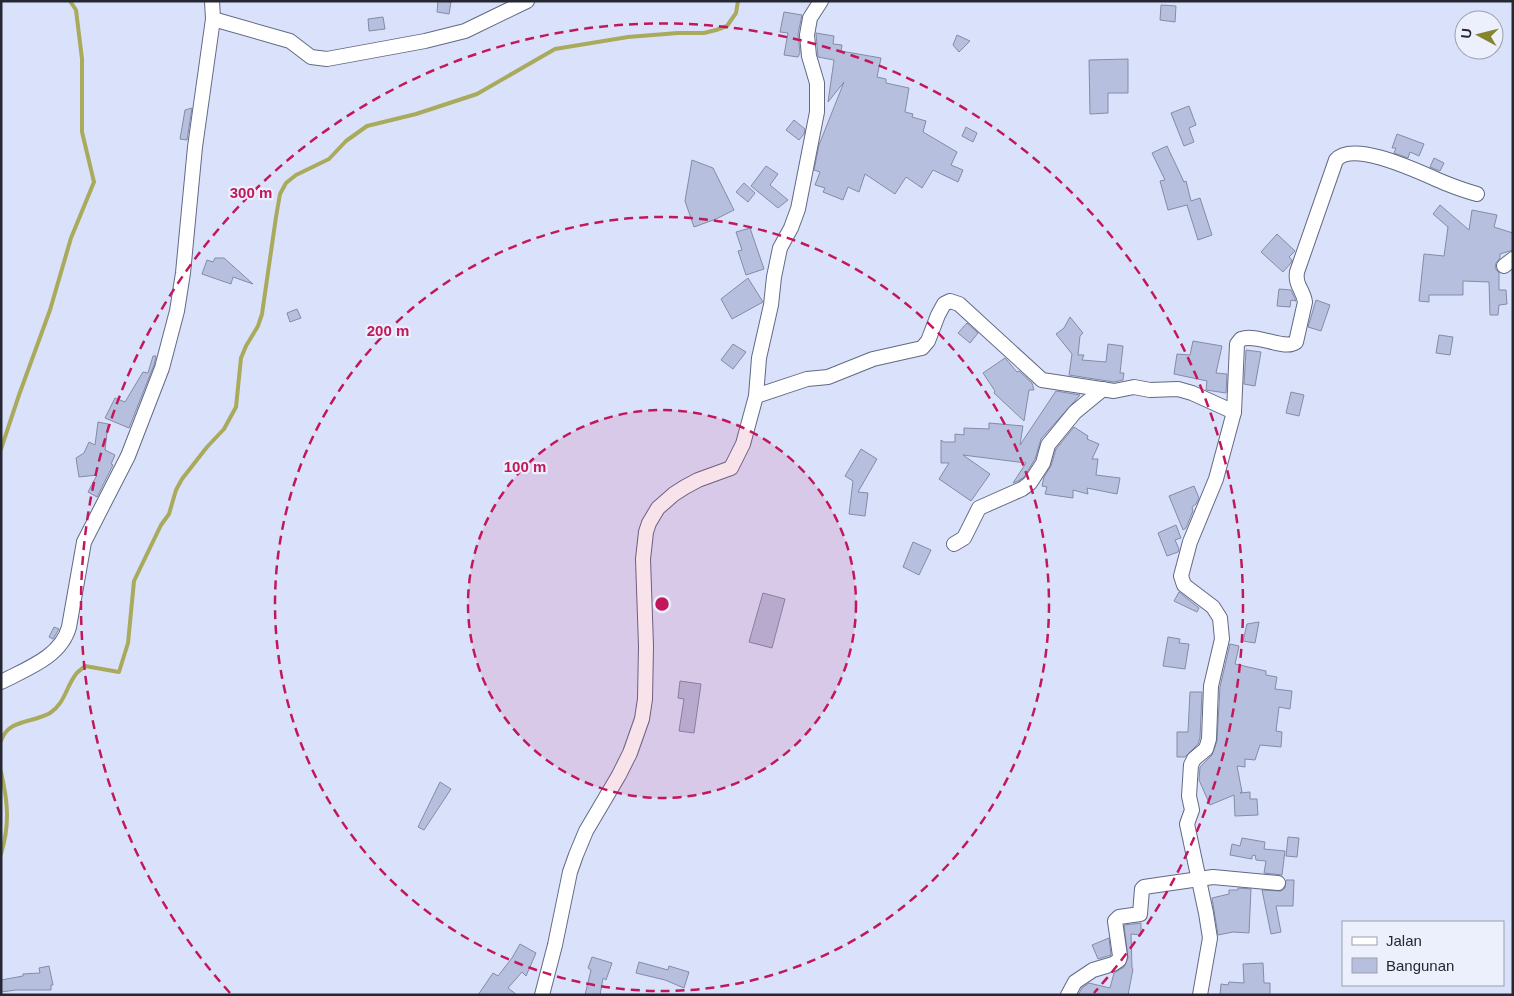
<svg xmlns="http://www.w3.org/2000/svg" width="1514" height="996" viewBox="0 0 1514 996" font-family="Helvetica,sans-serif">
  <style>
    .lines { fill: none; stroke-linecap: round; stroke-linejoin: round }
    .stream { stroke: #aaaa5d; stroke-width: 4 }
    .building { fill: #b6bfdd; stroke: #838ba8 }
    .minor-casing { stroke: #626985; stroke-width: 16 }
    .minor { stroke: #fff; stroke-width: 14 }
    .ring { fill: none; stroke: #c2185b; stroke-width: 2.5; stroke-dasharray: 9 6 }
    .centre { fill: #c2185b; stroke: #eceffc; stroke-width: 2.5 }
    .ring-label { font-size: 15px; text-anchor: middle; font-weight: bold; fill: #c2185b; stroke: #eceffc; stroke-width: 4.5; stroke-linejoin: round; paint-order: stroke }
  </style>
  <rect width="100%" height="100%" fill="#dae2fb"/>
  <g class="lines">
    <g class="stream">
      <polyline points="1,449 19,395 50,310 71,238 94,182 82,132 82,59 76,10 70,1"/>
      <path d="M 1,741 C 8,719 33,723 50,713 C 65,703 66,687 76,674 C 78,671 82,669 85,666 L 119,672 L 128,643 L 134,581 L 161,525 L 169,514 L 176,490 L 182,479 L 207,447 L 224,429 L 236,407 L 241,358 L 246,346 L 258,326 L 262,314 L 276,217 L 280,194 L 286,183 L 296,175 L 329,159 L 346,141 L 367,126 L 416,114 L 477,94 L 555,49 L 628,37 L 678,33 L 704,33 L 716,30 L 727,26 L 736,13 L 738,1"/>
      <path d="M 1,772 C 8,802 10,824 1,854"/>
    </g>
  </g>
  <g class="building">
    <polygon points="438,1 451,2 449,14 437,12"/>
    <polygon points="1161,5 1176,6 1175,22 1160,20"/>
    <polygon points="784,12 802,15 798,34 800,53 798,57 784,55 788,33 780,32"/>
    <polygon points="383,17 385,29 369,31 368,19"/>
    <polygon points="816,33 834,36 833,44 842,45 841,51 881,58 877,77 886,79 886,83 909,88 905,112 913,114 912,117 926,121 923,132 957,152 951,165 963,170 958,182 933,170 922,188 906,177 895,194 865,174 859,192 848,187 843,200 823,192 825,188 815,185 820,172 814,170 819,145 844,82 828,102 834,60 818,57"/>
    <polygon points="957,35 970,41 959,52 953,45"/>
    <polygon points="1128,59 1128,93 1108,93 1108,113 1090,114 1089,60"/>
    <polygon points="1189,106 1196,125 1189,128 1194,142 1184,146 1171,113"/>
    <polygon points="192,108 187,140 180,139 185,110"/>
    <polygon points="794,120 805,129 804,134 799,140 786,130"/>
    <polygon points="966,127 977,133 973,142 962,136"/>
    <polygon points="1397,134 1424,144 1419,156 1410,152 1408,158 1394,153 1396,148 1392,148"/>
    <polygon points="1167,146 1184,182 1186,181 1191,201 1200,198 1212,235 1198,240 1187,205 1168,210 1160,181 1165,180 1152,153"/>
    <polygon points="1434,158 1444,163 1440,171 1430,167"/>
    <polygon points="692,160 713,168 734,210 716,219 694,227 685,201"/>
    <polygon points="766,166 778,174 770,185 788,200 778,208 751,186"/>
    <polygon points="744,183 755,193 748,202 736,192"/>
    <polygon points="1440,205 1469,230 1472,210 1497,215 1494,227 1513,233 1513,250 1500,254 1500,258 1496,263 1495,268 1499,273 1499,290 1506,290 1507,304 1499,305 1498,315 1490,315 1489,282 1463,281 1463,295 1429,295 1429,302 1419,301 1424,254 1444,256 1448,227 1433,214"/>
    <polygon points="750,228 764,269 746,275 738,251 742,250 736,232"/>
    <polygon points="1277,234 1295,251 1289,257 1292,260 1291,263 1283,272 1261,252"/>
    <polygon points="215,258 224,258 253,284 233,277 231,284 202,274 207,260 213,262"/>
    <polygon points="748,278 763,302 732,319 721,299"/>
    <polygon points="1279,289 1291,290 1296,301 1291,300 1290,307 1277,306"/>
    <polygon points="1316,300 1330,305 1321,331 1308,327"/>
    <polygon points="297,309 301,318 290,322 287,313"/>
    <polygon points="1070,317 1083,333 1080,336 1078,355 1084,355 1082,360 1106,362 1108,344 1123,346 1120,373 1124,373 1123,380 1114,382 1069,375 1072,354 1056,334 1064,328"/>
    <polygon points="967,323 978,333 970,343 958,333"/>
    <polygon points="1439,335 1453,337 1450,355 1436,353"/>
    <polygon points="1193,341 1222,346 1216,373 1227,374 1226,393 1206,390 1207,381 1174,374 1177,354 1190,355"/>
    <polygon points="733,344 746,352 733,369 721,360"/>
    <polygon points="1246,350 1261,352 1255,386 1244,384"/>
    <polygon points="153,356 156,356 154,365 129,428 105,418 115,398 125,402 143,372 148,373"/>
    <polygon points="1005,358 1017,372 1019,371 1032,383 1034,390 1029,390 1024,421 994,393 995,391 983,373"/>
    <polygon points="1056,391 1080,395 1041,439 1035,459 1024,477 1018,481 1013,483 1026,463 963,455 990,474 971,501 939,479 949,463 941,463 941,440 944,442 955,442 955,434 964,435 964,428 989,429 989,423 1023,426 1020,445"/>
    <polygon points="1291,392 1304,395 1299,416 1286,413"/>
    <polygon points="98,422 108,424 105,450 115,455 111,464 113,465 97,497 88,492 97,475 79,477 76,458 84,453 89,442 95,445"/>
    <polygon points="1074,427 1088,436 1087,439 1099,444 1092,459 1098,459 1096,475 1120,478 1117,494 1087,488 1088,494 1073,490 1073,498 1045,494 1047,487 1042,486 1044,477 1051,466 1056,449"/>
    <polygon points="861,449 877,459 858,492 868,493 865,516 849,514 853,481 845,476"/>
    <polygon points="1194,486 1199,498 1196,504 1192,507 1193,511 1186,528 1183,530 1169,496"/>
    <polygon points="1176,525 1181,538 1175,540 1179,549 1178,552 1167,556 1158,533"/>
    <polygon points="913,542 931,550 919,575 903,567"/>
    <polygon points="1179,592 1199,608 1197,612 1174,601"/>
    <polygon points="763,593 785,599 772,648 749,642"/>
    <polygon points="1259,622 1255,643 1243,641 1247,624"/>
    <polygon points="54,627 59,629 53,639 49,637"/>
    <polygon points="1168,637 1180,639 1179,643 1189,644 1185,669 1163,666"/>
    <polygon points="1230,644 1239,646 1235,664 1266,671 1266,675 1277,677 1275,689 1292,691 1290,709 1279,707 1276,731 1282,732 1281,747 1260,745 1255,760 1245,759 1245,767 1237,766 1242,792 1240,793 1250,792 1250,799 1257,799 1258,815 1235,816 1234,795 1210,805 1199,780 1200,767 1212,755 1217,741 1220,687"/>
    <polygon points="680,681 701,684 694,733 679,731 684,699 678,698"/>
    <polygon points="1190,692 1202,692 1200,738 1198,744 1185,757 1177,757 1177,732 1188,732"/>
    <polygon points="440,782 451,789 424,830 418,827"/>
    <polygon points="1288,837 1299,838 1297,857 1286,856"/>
    <polygon points="1242,838 1265,842 1264,849 1285,851 1282,875 1264,873 1266,861 1256,860 1255,855 1252,856 1252,859 1230,855 1232,844 1240,846"/>
    <polygon points="1286,880 1294,880 1293,906 1276,906 1281,932 1271,934 1262,890 1281,891 1285,888"/>
    <polygon points="1238,888 1251,889 1249,933 1233,932 1218,935 1212,898 1229,894 1229,890 1238,890"/>
    <polygon points="1141,923 1141,935 1131,934 1132,968 1133,969 1128,995 1078,995 1082,988 1089,983 1110,988 1114,973 1124,967 1128,958 1124,925"/>
    <polygon points="1109,938 1111,955 1098,959 1092,945"/>
    <polygon points="520,944 536,953 526,976 522,972 508,988 517,995 478,995 493,973 498,976 512,958"/>
    <polygon points="592,957 612,963 606,980 603,978 600,995 585,995 591,970 588,968"/>
    <polygon points="639,962 668,970 669,966 689,972 684,988 665,980 636,973"/>
    <polygon points="1263,963 1264,983 1270,983 1270,995 1220,995 1221,984 1228,985 1229,982 1244,983 1243,964"/>
    <polygon points="49,966 53,985 51,985 51,990 16,990 1,992 1,980 23,976 23,974 40,973 39,968"/>
  </g>
  <g class="lines">
    <defs>
      <g id="minor">
        <polyline points="213,19 290,41 311,57 327,59 425,41 465,31 527,1"/>
        <polyline points="1504,266 1513,259"/>
        <polyline points="756,396 807,379 828,377 873,359 922,348 928,341 938,315 944,304 950,301 959,304 1042,380 1114,391 1134,387 1150,390 1178,389 1192,393 1234,412"/>
        <polyline points="954,544 964,538 979,508 1022,489 1030,483 1043,463 1048,445 1075,412 1103,389"/>
        <path d="M 1,682 C 26,669 61,657 69,627 L 84,542 L 128,456 L 162,368 L 177,311 L 183,273 L 195,147 L 213,19 L 212,1"/>
        <polyline points="542,995 555,945 570,872 576,855 586,831 619,775 630,753 642,719 645,699 646,646 643,559 646,532 649,523 658,508 674,494 685,487 698,480 731,468 743,444 756,396 759,358 771,305 774,277 780,248 791,228 798,209 817,112 817,83 809,56 807,35 810,18 821,1"/>
        <polyline points="1068,995 1075,982 1093,970 1113,964 1119,960 1120,956 1115,921 1119,917 1140,914 1142,889 1144,887 1213,877 1278,883"/>
        <path d="M 1200,995 L 1210,938 L 1206,913 L 1187,824 L 1192,810 L 1189,796 L 1191,765 L 1194,759 L 1206,749 L 1209,739 L 1211,686 L 1222,639 L 1220,618 L 1213,607 L 1184,585 L 1181,576 L 1190,542 L 1216,479 L 1234,412 L 1237,344 L 1241,339 C 1258,333 1284,351 1296,342 L 1305,302 C 1303,289 1295,286 1297,272 L 1336,160 C 1354,139 1423,174 1445,183 C 1455,187 1466,191 1477,194"/>
      </g>
    </defs>
    <use href="#minor" class="minor-casing"/>
    <use href="#minor" class="minor"/>
  </g>
  <circle cx="662" cy="604" r="194" fill="#c2185b" fill-opacity=".12"/>
  <g class="ring">
    <circle cx="662" cy="604" r="194"/>
    <circle cx="662" cy="604" r="387"/>
    <path d="M230 993A581 581 0 1 1 1094 993"/>
  </g>
  <circle cx="662" cy="604" r="8" class="centre"/>
  <g class="ring-label">
    <text x="251" y="198">300 m</text>
    <text x="388" y="336">200 m</text>
    <text x="525" y="472">100 m</text>
  </g>
  <rect width="1514" height="996" fill="none" stroke="#252833" stroke-width="5"/>
  <rect x="1342" y="921" width="162" height="65" fill="#eceffc" stroke="#9c9fac"/>
  <rect x="1352" y="937" width="25" height="8" fill="#ffffff" stroke="#9c9fac"/>
  <text x="1386" y="946" font-size="15" fill="#252833">Jalan</text>
  <rect x="1352" y="958" width="25" height="15" fill="#b6bfdd" stroke="#9c9fac"/>
  <text x="1386" y="971" font-size="15" fill="#252833">Bangunan</text>
  <g transform="translate(1479 35) rotate(277)"><circle r="24" fill="#eceffc" stroke="#9c9fac"/>
  <path d="M0-4L9 19L0 12L-9 19Z" fill="#86852e"/>
  <text y="-8" font-size="14" font-weight="bold" text-anchor="middle" fill="#252833">U</text>
  </g>
</svg>
